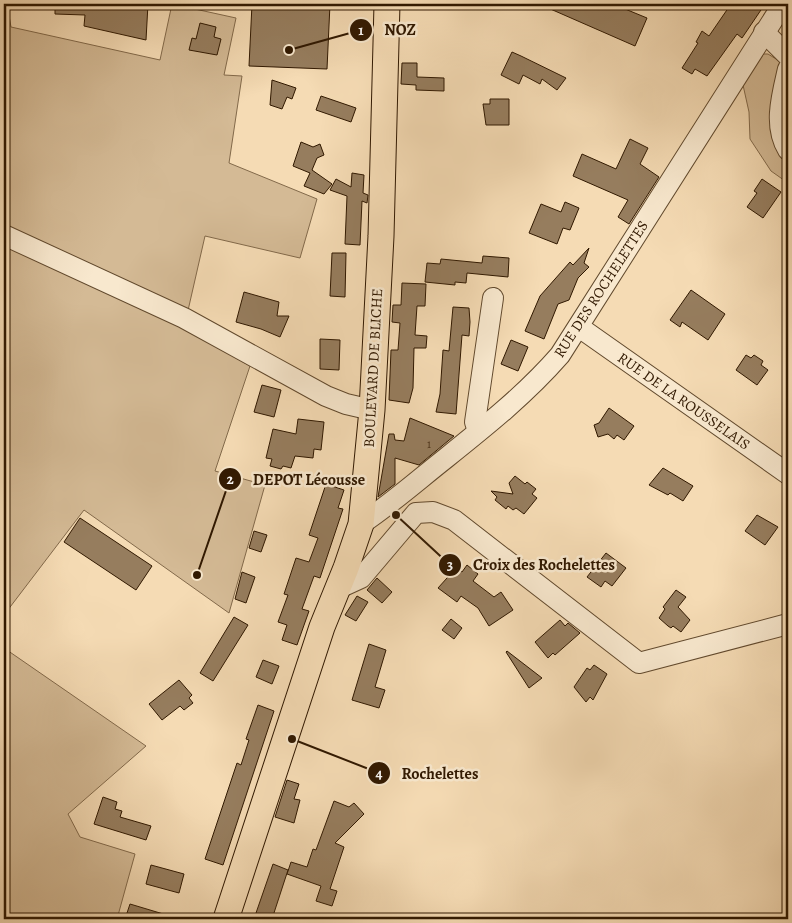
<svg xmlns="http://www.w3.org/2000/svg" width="792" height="923" viewBox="0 0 792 923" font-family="Alegreya,serif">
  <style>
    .green { fill: #d4ba95; stroke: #82694a }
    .building { fill: #967d5e; stroke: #301800 }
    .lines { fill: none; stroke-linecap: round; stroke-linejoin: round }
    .minor-casing { stroke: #61492d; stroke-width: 22 }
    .major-casing { stroke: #301800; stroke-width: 27 }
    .minor { stroke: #f8e8ce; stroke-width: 20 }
    .major { stroke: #f5dbb4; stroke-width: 25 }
    .labels { text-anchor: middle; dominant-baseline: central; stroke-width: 5; stroke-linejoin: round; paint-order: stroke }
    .number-label { font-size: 12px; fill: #4a3118 }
    .street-label { font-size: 15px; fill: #301800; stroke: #f8e8ce }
    .leader { fill: none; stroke: #301800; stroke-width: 2 }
    .callout-dot { fill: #301800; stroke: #f8e8ce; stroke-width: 2 }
    .mark-label { font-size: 15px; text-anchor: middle; font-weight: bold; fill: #fff }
    .callout-label { font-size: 16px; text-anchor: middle; font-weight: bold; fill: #301800; stroke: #f8e8ce; stroke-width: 5; stroke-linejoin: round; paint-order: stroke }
  </style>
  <rect width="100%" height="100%" fill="#f5dbb4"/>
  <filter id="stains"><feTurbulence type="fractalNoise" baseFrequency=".004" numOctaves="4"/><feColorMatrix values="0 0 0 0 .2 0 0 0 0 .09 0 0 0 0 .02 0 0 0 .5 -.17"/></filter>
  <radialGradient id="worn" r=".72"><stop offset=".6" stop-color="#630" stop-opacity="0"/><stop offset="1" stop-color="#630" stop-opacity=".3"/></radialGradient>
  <g class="green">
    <polygon points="4,4 7,4 11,27 160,60 172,4 236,18 224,75 242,76 229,163 317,199 300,258 205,236 184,328 250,366 215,471 265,485 229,613 84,510 4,615"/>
    <polygon points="762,54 768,54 781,62 788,183 771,171 750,139 749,112 743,85"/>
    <polygon points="4,648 146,746 68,814 80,837 135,854 117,919 4,919"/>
  </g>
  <g class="building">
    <polygon points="55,4 148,4 146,40 84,26 85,15 55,14"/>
    <polygon points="252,4 330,4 327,69 249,66"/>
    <polygon points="539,4 613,4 647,18 635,46"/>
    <polygon points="731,4 765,4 742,38 737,34 707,76 695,69 692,74 682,68 698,43 696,42 702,31 709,36"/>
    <polygon points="200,23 216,27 214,37 221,39 217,55 189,50 192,38 196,39"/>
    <polygon points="512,52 521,56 566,78 557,90 542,79 540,84 523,75 519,84 501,75"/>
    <polygon points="402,63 417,63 417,77 444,78 444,91 416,90 416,85 401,84"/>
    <polygon points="272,80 296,88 292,99 287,97 282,109 270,105"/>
    <polygon points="321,96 356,108 351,122 316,110"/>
    <polygon points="490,99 509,99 509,125 486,125 483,104 490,104"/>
    <polygon points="630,139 648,148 640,164 659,177 629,224 618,217 628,200 573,176 582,154 616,169"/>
    <polygon points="301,142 313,147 320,144 324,155 317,158 312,170 332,184 324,194 304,186 310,173 293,166"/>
    <polygon points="352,173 364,175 363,193 368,195 367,203 362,201 360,245 345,244 347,196 330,190 336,179 351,187"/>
    <polygon points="762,179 781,192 763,218 747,207 757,193 754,191"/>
    <polygon points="565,202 579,208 570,230 563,228 557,244 529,233 541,204 561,212"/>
    <polygon points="589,248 584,263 589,267 578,278 569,300 558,304 544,339 525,331 540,296 570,262 573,265"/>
    <polygon points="332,253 346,253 345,297 330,296"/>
    <polygon points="483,256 509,258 508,277 467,273 466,283 455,282 455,285 425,282 427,263 440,264 441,259 482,263"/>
    <polygon points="402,283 426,284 425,306 417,306 415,335 427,336 426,348 414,348 413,388 409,403 389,400 391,350 398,350 400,323 392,322 393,305 401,305"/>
    <polygon points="691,290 725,314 708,340 682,322 680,327 670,320"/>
    <polygon points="244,292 279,302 277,316 289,316 280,337 261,329 236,322"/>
    <polygon points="453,307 469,308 470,322 469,336 462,335 456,414 436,412 440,394 443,350 449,351"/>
    <polygon points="320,339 340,340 339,370 320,369"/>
    <polygon points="511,340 528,347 518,371 501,364"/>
    <polygon points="746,355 751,358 754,355 763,361 761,365 768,370 757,385 736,370"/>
    <polygon points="262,385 281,390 274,417 254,412"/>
    <polygon points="609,408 634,426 624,440 617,435 614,439 608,434 598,437 594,425 599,423"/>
    <polygon points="410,418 454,436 419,465 395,458 395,484 378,497 389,434 394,434 395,440 404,441"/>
    <polygon points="298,419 324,422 321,450 314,449 313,458 295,456 291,468 283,466 281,469 270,466 272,459 266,458 273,429 296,434"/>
    <polygon points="663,468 693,486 683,501 670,493 668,495 649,485"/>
    <polygon points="515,476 525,484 527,482 536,489 532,494 537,498 524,514 516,508 513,510 508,506 506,509 495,500 497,497 491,491 513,494 509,483"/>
    <polygon points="326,484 344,490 338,508 343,509 320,578 314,576 302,609 309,611 297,645 282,640 287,625 278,622 288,595 284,594 296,558 309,562 318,538 309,535"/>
    <polygon points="757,515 778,527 765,545 745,531"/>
    <polygon points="80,518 152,566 136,590 64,542"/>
    <polygon points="254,531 267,535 261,552 249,548"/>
    <polygon points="606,553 626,568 612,586 605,581 601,587 587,577"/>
    <polygon points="467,565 478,574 473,581 494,597 501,592 513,610 489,626 478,608 461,596 457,602 438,588 456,568 462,572"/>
    <polygon points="242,572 255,577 246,603 235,599"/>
    <polygon points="377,578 392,592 382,603 367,590"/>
    <polygon points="676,590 686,597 678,607 690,620 681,632 673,626 671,628 668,626 659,618 665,609 663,607"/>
    <polygon points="357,596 368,602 356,621 345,615"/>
    <polygon points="234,617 248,625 213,681 200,673"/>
    <polygon points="451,619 462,628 454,639 442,630"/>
    <polygon points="560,620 565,626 568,623 580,633 555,655 553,653 548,658 535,642"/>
    <polygon points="369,644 386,650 375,687 385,690 379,708 352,700"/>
    <polygon points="507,651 542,678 529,688 506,652"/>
    <polygon points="263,660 279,666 272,684 256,677"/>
    <polygon points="594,665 607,674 593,700 590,697 586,702 574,687 587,668 590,670"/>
    <polygon points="179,680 192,695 189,698 193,703 184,710 180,706 162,720 149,704"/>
    <polygon points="258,705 274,711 223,865 205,859 237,763 241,765 249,740 246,739"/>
    <polygon points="287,780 299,784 294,799 300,800 294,823 275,817"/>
    <polygon points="103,797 117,802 115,809 122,811 120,817 151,826 146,840 94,824"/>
    <polygon points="334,801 349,807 354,803 364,814 335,843 344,847 330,889 337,891 332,906 316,901 321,886 287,874 291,862 307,867 313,849 316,850"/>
    <polygon points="273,864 288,870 272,919 257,919 258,914 256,913"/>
    <polygon points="151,865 184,874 179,893 146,884"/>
    <polygon points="130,904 170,916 169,919 136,919 126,916"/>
  </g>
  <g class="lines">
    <defs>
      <g id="minor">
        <polyline points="764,32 788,56"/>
        <path d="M 788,69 C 782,95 773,126 788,150"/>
        <polyline points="4,235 184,318 326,396 346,404 372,410"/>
        <polyline points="579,327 788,474"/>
        <polyline points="478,431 475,422 493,298"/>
        <path d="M 361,524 C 391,504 418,480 446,458 C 486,426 526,394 560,355 L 783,4"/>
        <polyline points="337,589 361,578 416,513 433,512 454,520 639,663 788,624"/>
      </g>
      <polyline id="major" points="226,919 322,627 346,568 361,524 372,410 381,236 387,4"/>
    </defs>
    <use href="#minor" class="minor-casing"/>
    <use href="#major" class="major-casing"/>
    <use href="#minor" class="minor"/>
    <use href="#major" class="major"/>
  </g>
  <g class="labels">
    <g class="number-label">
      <text x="429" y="444">1</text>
    </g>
    <g class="street-label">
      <text transform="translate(601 289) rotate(-57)">RUE DES ROCHELETTES</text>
      <text transform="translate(373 368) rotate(-87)">BOULEVARD DE BLICHE</text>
      <text transform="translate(684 401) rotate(35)">RUE DE LA ROUSSELAIS</text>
    </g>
  </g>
  <path class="leader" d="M289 50L361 30M197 575L230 479M396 515L450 565M292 739L379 773"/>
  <g class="callout-dot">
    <circle cx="289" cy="50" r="5"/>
    <circle cx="197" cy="575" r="5"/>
    <circle cx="396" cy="515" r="5"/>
    <circle cx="292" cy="739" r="5"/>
    <circle cx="361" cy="30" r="12"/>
    <circle cx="230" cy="479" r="12"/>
    <circle cx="450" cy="565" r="12"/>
    <circle cx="379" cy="773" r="12"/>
  </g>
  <g class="mark-label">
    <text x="361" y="35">1</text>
    <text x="230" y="484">2</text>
    <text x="450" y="570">3</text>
    <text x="379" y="778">4</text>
  </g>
  <g class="callout-label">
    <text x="400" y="35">NOZ</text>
    <text x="309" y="485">DEPOT Lécousse</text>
    <text x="544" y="570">Croix des Rochelettes</text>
    <text x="440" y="779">Rochelettes</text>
  </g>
  <rect width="792" height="923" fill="none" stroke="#f5dbb4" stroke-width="20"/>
  <rect x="5" y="5" width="782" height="913" fill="none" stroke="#301800" stroke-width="2.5"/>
  <rect x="10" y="10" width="772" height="903" fill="none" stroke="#301800"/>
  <rect width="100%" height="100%" filter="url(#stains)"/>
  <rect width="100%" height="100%" fill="url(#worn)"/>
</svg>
